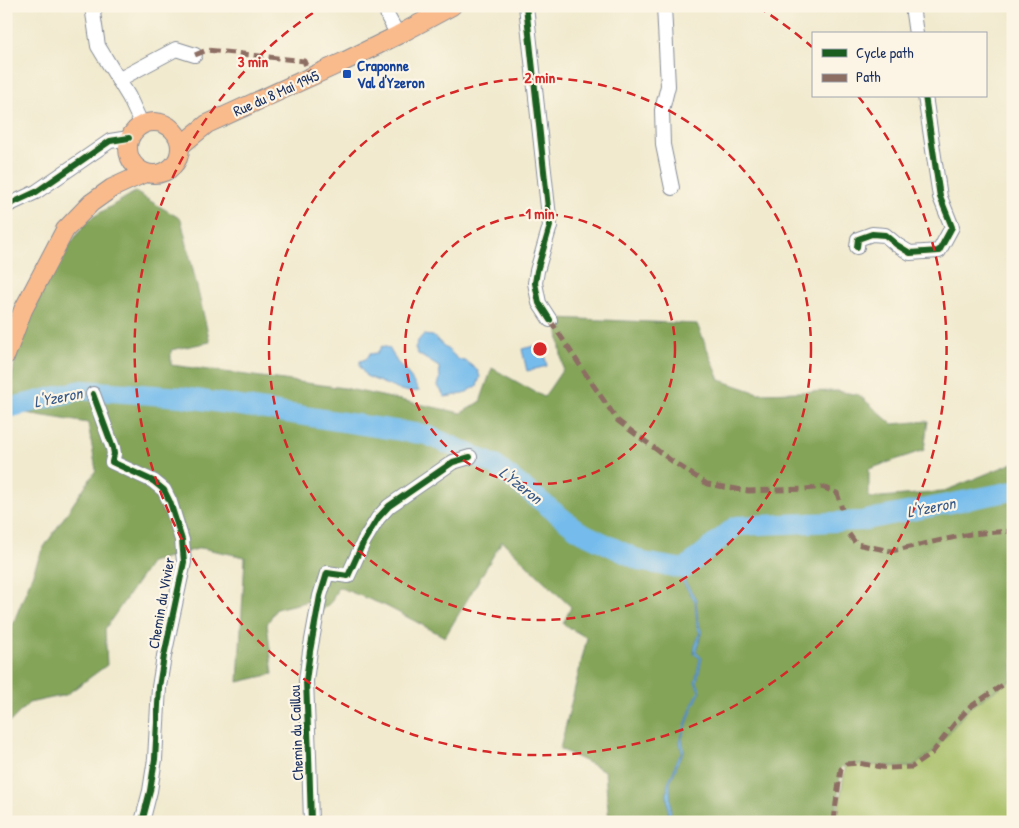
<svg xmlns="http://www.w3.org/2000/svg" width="1019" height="828" viewBox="0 0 1019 828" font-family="'Patrick Hand',sans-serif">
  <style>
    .green { fill: #a5bd63; stroke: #607660 }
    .forest { fill: #84a459; stroke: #506a5c }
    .water { fill: #74bcec; stroke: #4876a5 }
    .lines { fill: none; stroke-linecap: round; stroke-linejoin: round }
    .river { stroke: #74bcec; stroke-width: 20 }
    .minor-casing { stroke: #868c96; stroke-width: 16 }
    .major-casing { stroke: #868c96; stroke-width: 20 }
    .minor { stroke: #fff; stroke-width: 14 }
    .major { stroke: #fabb8c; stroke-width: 18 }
    .quiet { stroke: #8d6e63; stroke-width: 5; stroke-dasharray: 10 5; stroke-linecap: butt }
    .cycleway-casing { stroke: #fcf5e5; stroke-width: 9 }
    .cycleway { stroke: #1b5e20; stroke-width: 6 }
    .ring { fill: none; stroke: #d62828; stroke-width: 2.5; stroke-dasharray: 9 6 }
    .transit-dot { fill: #1a4fb4; stroke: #fcf5e5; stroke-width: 2 }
    .labels { text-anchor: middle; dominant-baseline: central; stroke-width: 4.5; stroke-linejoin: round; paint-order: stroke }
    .transit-label { font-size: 15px; font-weight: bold; fill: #164399; stroke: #fcf5e5; text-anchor: start }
    .street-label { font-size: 15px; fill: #1b2f5e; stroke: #fcf5e5 }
    .water-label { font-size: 16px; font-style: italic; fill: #365989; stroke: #fcf5e5 }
    .centre { fill: #d62828; stroke: #fcf5e5; stroke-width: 2.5 }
    .ring-label { font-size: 15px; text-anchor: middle; font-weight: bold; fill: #d62828; stroke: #fcf5e5; stroke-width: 4.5; stroke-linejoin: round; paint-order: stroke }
  </style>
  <rect width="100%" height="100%" fill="#fcf5e5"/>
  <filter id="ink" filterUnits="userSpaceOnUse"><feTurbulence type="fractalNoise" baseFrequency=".02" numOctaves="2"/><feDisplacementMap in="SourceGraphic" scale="10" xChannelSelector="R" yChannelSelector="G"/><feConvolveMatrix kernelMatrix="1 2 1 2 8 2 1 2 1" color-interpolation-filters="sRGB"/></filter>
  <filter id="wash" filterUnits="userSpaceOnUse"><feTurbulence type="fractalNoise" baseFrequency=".0096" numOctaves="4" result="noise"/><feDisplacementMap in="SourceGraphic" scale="20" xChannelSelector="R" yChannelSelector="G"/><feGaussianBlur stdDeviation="1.12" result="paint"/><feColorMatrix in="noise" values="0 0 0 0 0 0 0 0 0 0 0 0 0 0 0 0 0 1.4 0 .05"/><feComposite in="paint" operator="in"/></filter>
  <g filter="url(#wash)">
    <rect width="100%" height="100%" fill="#f1eacf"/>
    <polygon class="green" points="1013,679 1013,822 836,822 846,764 912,767 941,740 970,707"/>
    <polygon class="forest" points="135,192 181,219 210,342 171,350 171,365 344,388 461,413 480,402 492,368 544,397 563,369 556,318 697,324 720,380 758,393 837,391 859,395 892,424 928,421 924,450 869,469 869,498 942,492 1013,463 1013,679 970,707 932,753 912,767 846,764 841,769 835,822 609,822 605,771 560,749 587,638 563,624 571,607 502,541 445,637 386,606 338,587 332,601 322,611 309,601 276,609 267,624 273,674 238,682 245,557 201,548 151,562 105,629 107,665 66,695 29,703 6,726 6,628 13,624 42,550 96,470 88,423 7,410 15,360 29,319 58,260 88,220"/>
    <g class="water">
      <polygon points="423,335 433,336 458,359 467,362 478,371 480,377 477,386 463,394 445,397 438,386 440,378 439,367 418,354 415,348 418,341"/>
      <polygon points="542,344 547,366 527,371 522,349"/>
      <polygon points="382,346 389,348 397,362 406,371 419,391 410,392 397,389 366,376 360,367 360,361 366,359 370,354 377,353"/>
      <polygon points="684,567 685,568 684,580 696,599 698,621 702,633 696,651 697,653 702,658 697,682 701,691 694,705 682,738 684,751 677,764 676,769 670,782 671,822 669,822 667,794 668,782 674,770 676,761 682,752 680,742 681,737 692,705 699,691 695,682 700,658 694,654 695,646 700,633 697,627 695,601 682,581"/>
    </g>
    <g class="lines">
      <polyline class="river" points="6,407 12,407 82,390 182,397 427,435 495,465 579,531 643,562 684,569 736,526 861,521 1013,491"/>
    </g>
  </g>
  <g filter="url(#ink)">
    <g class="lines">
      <defs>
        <g id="minor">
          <polyline points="97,6 93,13 98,46 129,97 142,125"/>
          <polyline points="386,6 388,17 398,35"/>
          <polyline points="526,6 550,226 537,271 535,283 539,303 550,320"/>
          <polyline points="664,6 668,86 662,110 663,145 672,188"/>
          <polyline points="912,6 916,34"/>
          <polyline points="118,80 176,49 195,55"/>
          <polyline points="6,206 36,192 110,141 129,138"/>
          <polyline points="857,247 858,239 872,234 885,235 897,245 910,253 939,251 952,227 940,197 925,96"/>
          <polyline points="93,394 113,448 114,454 112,462 153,481 164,490 170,502 182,540 184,562 164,656 159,687 155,759 150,791 142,822"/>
          <polyline points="311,822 309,756 306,681 310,651 320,596 327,573 348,576 364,541 378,518 389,506 453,462 470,457"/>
        </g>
        <g id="major">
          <circle cx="154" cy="148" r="26"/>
          <polyline points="180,146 207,124 343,62 398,35 452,6"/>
          <polyline points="6,355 23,310 65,230 91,203 112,188 145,173"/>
        </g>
      </defs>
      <use href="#minor" class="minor-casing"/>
      <use href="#major" class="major-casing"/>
      <use href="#minor" class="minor"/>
      <use href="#major" class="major"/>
      <g class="quiet">
        <polyline points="195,55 207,50 304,61 311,77"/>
        <polyline points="550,320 589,379 618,421 669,459 707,484 748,491 805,489 822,487 837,493 842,509"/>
        <polyline points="849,534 856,544 891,551 970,534 1013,531"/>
        <polyline points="834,822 836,803 841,769 846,764 857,763 888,768 912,767 932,753 955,723 970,707 1013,678"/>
      </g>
      <defs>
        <g id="cycleway">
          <polyline points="526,6 550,226 537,271 535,283 539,303 550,320"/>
          <polyline points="6,206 36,192 110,141 129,138"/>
          <polyline points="857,247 858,239 872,234 885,235 897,245 910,253 939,251 952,227 940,197 925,96"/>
          <polyline points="93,394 113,448 114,454 112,462 153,481 164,490 170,502 182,540 184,562 164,656 159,687 155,759 150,791 142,822"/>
          <polyline points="311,822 309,756 306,681 310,651 320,596 327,573 348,576 364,541 378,518 389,506 453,462 470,457"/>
        </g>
      </defs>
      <use href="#cycleway" class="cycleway-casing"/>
      <use href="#cycleway" class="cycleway"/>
    </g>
  </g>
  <g class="ring">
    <circle cx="540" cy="349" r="135"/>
    <circle cx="540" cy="349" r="271"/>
    <path d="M758 7A406 406 0 0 1 812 47M858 96A406 406 0 1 1 322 7"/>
  </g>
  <rect class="transit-dot" x="342" y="69" width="10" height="10" rx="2.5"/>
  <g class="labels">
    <g class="transit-label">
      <text x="357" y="65">Craponne<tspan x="357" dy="17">Val d'Yzeron</tspan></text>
    </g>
    <g class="street-label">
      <text transform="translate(276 93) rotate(-24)">Rue du 8 Mai 1945</text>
      <text transform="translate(161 603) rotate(-80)">Chemin du Vivier</text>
      <text transform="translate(296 733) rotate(-92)">Chemin du Caillou</text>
    </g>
    <g class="water-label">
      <text transform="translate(58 397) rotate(-11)">L'Yzeron</text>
      <text transform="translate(521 485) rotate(38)">L'Yzeron</text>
      <text transform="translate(931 507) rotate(-11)">L'Yzeron</text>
    </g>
  </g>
  <circle cx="540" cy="349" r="8" class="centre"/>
  <g class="ring-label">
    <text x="253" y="67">3 min</text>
    <text x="540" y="83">2 min</text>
    <text x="540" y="219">1 min</text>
  </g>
  <rect width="1019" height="828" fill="none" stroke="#fcf5e5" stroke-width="25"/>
  <rect x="812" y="32" width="175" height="65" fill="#fcf5e5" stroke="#a2a6af"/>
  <rect x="822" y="49" width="25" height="8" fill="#1b5e20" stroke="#a2a6af"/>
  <text x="856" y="58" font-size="15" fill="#1b2f5e">Cycle path</text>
  <rect x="822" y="74" width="25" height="8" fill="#8d6e63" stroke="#a2a6af"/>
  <text x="856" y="82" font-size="15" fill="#1b2f5e">Path</text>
</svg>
